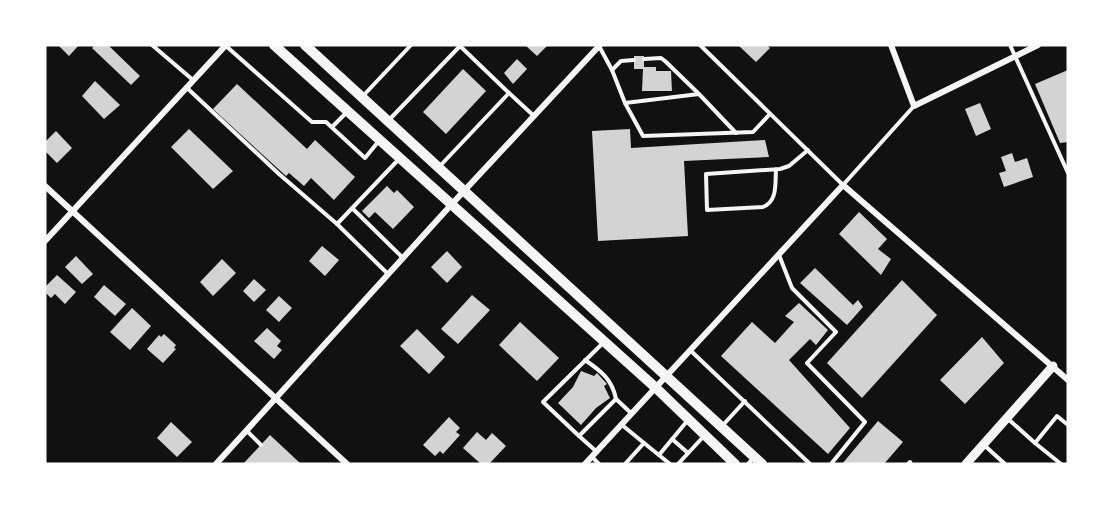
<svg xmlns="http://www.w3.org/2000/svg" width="1113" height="509" viewBox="0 0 1113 509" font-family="Roboto,sans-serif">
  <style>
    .building { fill: #d3d3d3 }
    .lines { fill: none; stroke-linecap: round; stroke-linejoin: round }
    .service { stroke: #f5f5f5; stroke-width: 4 }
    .minor { stroke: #f5f5f5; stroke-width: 6 }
    .tertiary { stroke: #f5f5f5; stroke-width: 9 }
    .primary { stroke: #f5f5f5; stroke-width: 10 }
  </style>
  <rect width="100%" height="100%" fill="#111"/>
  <g class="building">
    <polygon points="58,45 79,45 69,56"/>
    <polygon points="95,45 108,45 140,76 131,85 92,48"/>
    <polygon points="525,45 548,45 537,56"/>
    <polygon points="738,45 766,45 770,48 756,62"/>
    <polygon points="634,56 644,56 644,67 656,67 656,71 671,71 672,91 642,91 643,69 634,69"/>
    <polygon points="517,59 527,69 513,84 504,73"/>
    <polygon points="463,69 486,91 446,134 423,112"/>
    <polygon points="1068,70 1068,142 1060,143 1035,84"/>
    <polygon points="95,81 120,105 104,119 82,96"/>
    <polygon points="237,84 307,149 315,140 355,177 334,200 311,178 304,186 289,173 286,176 213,109"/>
    <polygon points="980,103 991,129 976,136 965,109"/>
    <polygon points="189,129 233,171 213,189 171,147"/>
    <polygon points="630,129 631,148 765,140 769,157 684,161 688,236 598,241 592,131"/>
    <polygon points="56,131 72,148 57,163 45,151 45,142"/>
    <polygon points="1012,153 1015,162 1027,158 1033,177 1004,187 999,173 1006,171 1001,157"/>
    <polygon points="387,186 394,193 397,190 414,207 393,229 375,212 369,218 362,211"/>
    <polygon points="859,212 887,239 878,249 891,259 881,275 839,234"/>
    <polygon points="322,246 339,260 325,276 309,261"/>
    <polygon points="447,251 462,267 447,283 431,267"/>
    <polygon points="76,256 93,274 82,284 65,267"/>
    <polygon points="222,259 236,273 213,296 200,282"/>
    <polygon points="815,268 853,305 858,300 863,307 847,325 800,283"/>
    <polygon points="57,275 76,292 65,304 55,294 51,298 45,292 45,287"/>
    <polygon points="254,279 266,290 254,302 243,291"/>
    <polygon points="902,280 937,315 862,398 827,363"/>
    <polygon points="104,285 126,304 115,316 94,297"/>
    <polygon points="472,295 490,310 458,344 441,329"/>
    <polygon points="279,296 292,308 279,322 266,310"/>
    <polygon points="799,303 828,330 816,345 810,339 789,360 850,428 828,454 721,356 752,322 775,343 794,322 785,316"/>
    <polygon points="132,308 151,326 130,350 110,332"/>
    <polygon points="520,322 559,358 537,381 499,345"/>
    <polygon points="267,328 281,341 277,346 282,350 274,359 254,341"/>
    <polygon points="417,329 445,357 429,374 400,346"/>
    <polygon points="164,334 176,345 174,348 176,349 163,363 147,349 159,335 161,337"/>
    <polygon points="982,337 1004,363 965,404 940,380"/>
    <polygon points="581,371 594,376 597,373 607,384 604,386 610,398 596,408 581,425 558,403 573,387"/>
    <polygon points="449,417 460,428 456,432 460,435 443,454 440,451 435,456 423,445"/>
    <polygon points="878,421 903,442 884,464 842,464"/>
    <polygon points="171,422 192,442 177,457 157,438"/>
    <polygon points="477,432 486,440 492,433 506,446 489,464 481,464 463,448"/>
    <polygon points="270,435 301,464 243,464"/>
  </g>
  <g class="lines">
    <g class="service">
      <polyline points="152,45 193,80"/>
      <polyline points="700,45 843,185 914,106"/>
      <polyline points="1010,45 1068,173"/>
      <polyline points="226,46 312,122 326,122 365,158 378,142"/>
      <polyline points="599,46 612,70 625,103 643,136 753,132 770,114"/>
      <polyline points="644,59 661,58 665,61 698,93"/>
      <polyline points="612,70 621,61 634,60"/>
      <polyline points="186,87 279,174 337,224"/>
      <polyline points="509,93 534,116"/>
      <polyline points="362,97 411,45"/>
      <polyline points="625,103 699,94 736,133"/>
      <polyline points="388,121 460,46 509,93 439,167"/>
      <polyline points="332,127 347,112"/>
      <path d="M 776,169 C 775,183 778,201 763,207 L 707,210 L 706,174 L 780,169 L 789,166 L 808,150"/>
      <polyline points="352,208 403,258"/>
      <polyline points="779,255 792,288 836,332 807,363 865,422 831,464"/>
      <polyline points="388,274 337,224 399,159"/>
      <polyline points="604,342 543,402 579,436 616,399 632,414"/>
      <polyline points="691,351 810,464"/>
      <path d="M 585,360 C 601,371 612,379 616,399"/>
      <polyline points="1007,418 1035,443 1057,416 1068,425"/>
      <polyline points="622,425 644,443"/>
      <polyline points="723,425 745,401"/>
      <polyline points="247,431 261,445"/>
      <polyline points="579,436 597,452"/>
      <polyline points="672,439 688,453"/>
      <polyline points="1035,443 1061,464"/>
      <polyline points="984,445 1005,464"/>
      <polyline points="659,455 688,420"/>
      <polyline points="592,457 599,464"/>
      <polyline points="625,464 644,443 670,464"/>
      <polyline points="678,464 704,436"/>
      <polyline points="748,464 754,457"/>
      <polyline points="908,464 910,462 911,464"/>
    </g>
    <g class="minor">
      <polyline points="891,45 914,106 1038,45"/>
      <polyline points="45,186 347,464"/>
      <polyline points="45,241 226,45"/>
      <polyline points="216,464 451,205 600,45"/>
      <polyline points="585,464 843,185 1068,380"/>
    </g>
    <polyline class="tertiary" points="966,464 1053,366"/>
    <g class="primary">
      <polyline points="274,45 656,388 735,464"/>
      <polyline points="305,45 762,464"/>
    </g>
  </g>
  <rect width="1113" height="509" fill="none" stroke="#ffffff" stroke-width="93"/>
</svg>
